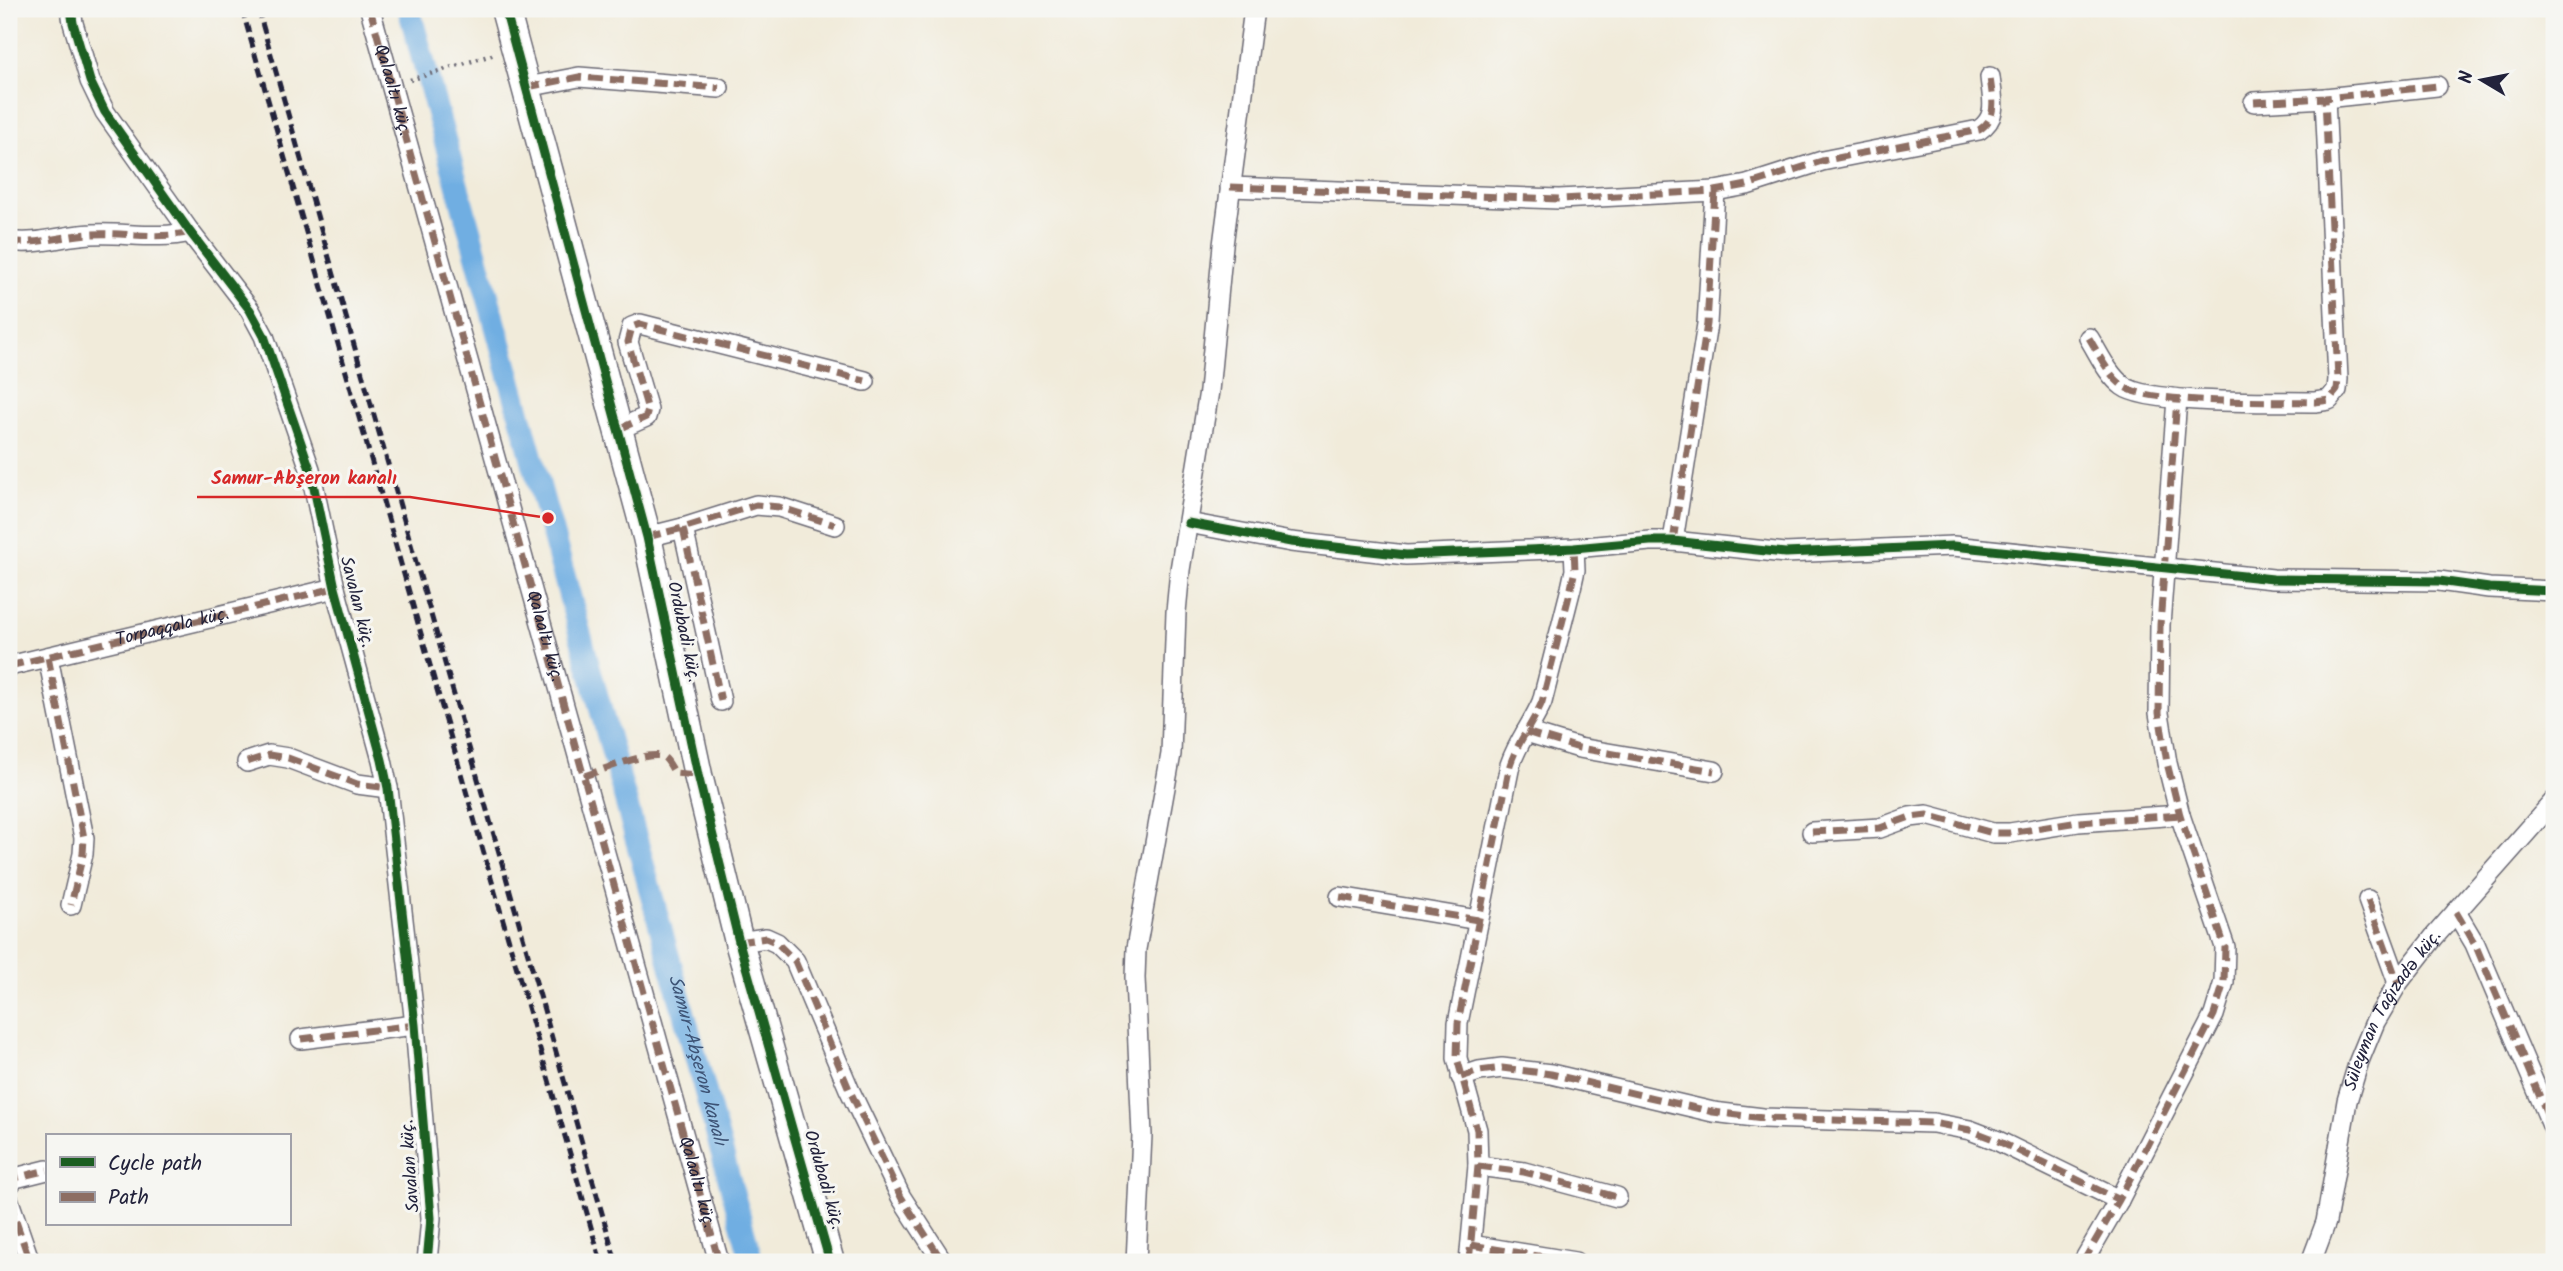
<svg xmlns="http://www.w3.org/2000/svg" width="2563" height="1271" viewBox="0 0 2563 1271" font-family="Kalam,sans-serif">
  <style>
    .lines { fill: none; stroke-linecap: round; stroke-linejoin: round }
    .canal { stroke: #70aee2; stroke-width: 23 }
    .street-casing { stroke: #6a6873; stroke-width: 22 }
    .secondary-casing { stroke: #6a6873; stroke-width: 31 }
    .path { stroke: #6a6873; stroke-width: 4.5; stroke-dasharray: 2 5; stroke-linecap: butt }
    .street { stroke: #fff; stroke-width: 19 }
    .secondary { stroke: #fff; stroke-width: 28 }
    .rail { stroke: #22223b; stroke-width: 5; stroke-dasharray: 10 5; stroke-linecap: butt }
    .quiet { stroke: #8d6e63; stroke-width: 7; stroke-dasharray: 14 7; stroke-linecap: butt }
    .cycleway-casing { stroke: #f6f6f2; stroke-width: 13 }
    .cycleway { stroke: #1b5e20; stroke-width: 9 }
    .labels { text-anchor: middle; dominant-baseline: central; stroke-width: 6; stroke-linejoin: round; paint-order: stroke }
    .street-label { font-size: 18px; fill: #22223b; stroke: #f6f6f2 }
    .water-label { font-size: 19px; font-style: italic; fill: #3d5375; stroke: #f6f6f2 }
    .leader { fill: none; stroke: #d62828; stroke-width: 2.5 }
    .callout-dot { fill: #d62828; stroke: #f6f6f2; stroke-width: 2.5 }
    .callout-label { font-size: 19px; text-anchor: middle; font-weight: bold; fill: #d62828; stroke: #f6f6f2; stroke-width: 6; stroke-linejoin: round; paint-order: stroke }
  </style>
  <rect width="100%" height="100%" fill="#f6f6f2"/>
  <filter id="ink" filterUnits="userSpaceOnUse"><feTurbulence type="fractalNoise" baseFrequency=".0143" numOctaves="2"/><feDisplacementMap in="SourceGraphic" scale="14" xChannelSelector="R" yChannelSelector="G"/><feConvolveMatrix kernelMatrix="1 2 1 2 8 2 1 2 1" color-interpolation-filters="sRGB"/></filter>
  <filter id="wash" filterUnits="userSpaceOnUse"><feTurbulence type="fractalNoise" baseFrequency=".00686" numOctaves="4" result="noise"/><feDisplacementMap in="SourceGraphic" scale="28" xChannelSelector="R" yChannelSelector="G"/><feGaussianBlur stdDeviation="1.57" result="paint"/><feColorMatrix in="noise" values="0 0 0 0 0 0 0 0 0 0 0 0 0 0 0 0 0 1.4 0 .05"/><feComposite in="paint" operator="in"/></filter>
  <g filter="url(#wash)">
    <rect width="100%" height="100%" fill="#f1ebda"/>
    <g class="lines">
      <path class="canal" id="s1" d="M 409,9 L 752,1262"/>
    </g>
  </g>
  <g filter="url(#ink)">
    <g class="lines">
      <defs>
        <g id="street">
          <polyline points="71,9 73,23 90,81 105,112 190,232 250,310 264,336 310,469 335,588 382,760 388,788 415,1025 431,1218 427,1262"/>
          <polyline points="370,9 719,1262"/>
          <polyline points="527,87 579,77 719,88"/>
          <polyline points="2254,102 2325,98 2437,86"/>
          <path d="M 1230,187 L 1559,199 L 1715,191 L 1747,185 L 1822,161 L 1979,130 C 1999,117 1992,98 1990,77"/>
          <path d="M 9,241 C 35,246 64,235 91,234 C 124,232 158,240 190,232"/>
          <path d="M 2089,338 C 2099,354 2108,375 2123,386 C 2148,405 2278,401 2315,402 L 2329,400 L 2337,390 L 2338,379 L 2325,98"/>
          <polyline points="619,429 646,417 648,410 628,342 632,327 640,324 865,381"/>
          <polyline points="1188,523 1291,542 1406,555 1574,548 1650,541 1673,541 1785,553 1953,546 2273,579 2439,581 2489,588 2554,591"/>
          <polyline points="683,528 721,701"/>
          <polyline points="647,537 683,528 756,505 779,507 835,525"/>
          <polyline points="1673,541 1707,324 1715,191"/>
          <polyline points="48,657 84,838 83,854 71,905"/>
          <polyline points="9,666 335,588"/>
          <polyline points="1526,732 1579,748 1714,771"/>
          <polyline points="247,762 269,755 288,758 357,784 388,788"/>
          <polyline points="1812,832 1880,828 1910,817 1927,815 1993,833 2010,833 2078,822 2180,815"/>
          <polyline points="1340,897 1478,920"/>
          <polyline points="2368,900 2398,983"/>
          <polyline points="2456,912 2475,944 2554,1130"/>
          <polyline points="739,942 766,938 777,943 795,961 849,1089 901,1197 943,1262"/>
          <polyline points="301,1039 415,1025"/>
          <polyline points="1461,1077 1479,1071 1502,1068 1551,1074 1713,1112 1763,1118 1933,1123 1970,1130 1996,1140 2119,1200"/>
          <polyline points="1478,1166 1524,1172 1617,1197"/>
          <polyline points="9,1185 15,1178 47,1170"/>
          <polyline points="9,1201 30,1262"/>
          <polyline points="1471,1245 1575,1262"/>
          <polyline points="1136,1262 1142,1135 1135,978 1136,949 1171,754 1176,612 1180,570 1209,391 1223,245 1254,9"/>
          <path d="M 1469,1262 L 1478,1166 L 1477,1130 L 1457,1058 L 1458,1023 L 1510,765 C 1518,741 1532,725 1542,702 L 1571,588 L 1575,570 L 1574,548"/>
          <polyline points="2083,1262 2119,1200 2214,1015 2224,982 2225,947 2180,815 2167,763 2159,713 2160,625 2177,399"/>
          <path id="s2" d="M 2311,1262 L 2326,1222 L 2347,1101 L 2359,1061 L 2375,1022 L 2398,983 L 2434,937 L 2554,801"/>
        </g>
        <polyline id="secondary" points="505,9 647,537 698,775 739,942 830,1262"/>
      </defs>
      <use href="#street" class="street-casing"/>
      <use href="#secondary" class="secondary-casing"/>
      <polyline class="path" points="410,80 495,54"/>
      <use href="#street" class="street"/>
      <use href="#secondary" class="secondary"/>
      <g class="rail">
        <polyline points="242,9 601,1262"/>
        <polyline points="258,9 616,1262"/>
      </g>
      <g class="quiet">
        <path id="s3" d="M 370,9 L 719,1262"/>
        <polyline points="527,87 579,77 719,88"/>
        <polyline points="2254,102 2325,98 2437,86"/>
        <path d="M 1230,187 L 1559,199 L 1715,191 L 1747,185 L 1822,161 L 1979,130 C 1999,117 1992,98 1990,77"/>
        <path d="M 9,241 C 35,246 64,235 91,234 C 124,232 158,240 190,232"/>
        <path d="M 2089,338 C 2099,354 2108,375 2123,386 C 2148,405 2278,401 2315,402 L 2329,400 L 2337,390 L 2338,379 L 2325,98"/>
        <polyline points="619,429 646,417 648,410 628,342 632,327 640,324 865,381"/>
        <polyline points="683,528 721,701"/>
        <polyline points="647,537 683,528 756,505 779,507 835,525"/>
        <polyline points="1673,541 1707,324 1715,191"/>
        <polyline points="48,657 84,838 83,854 71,905"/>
        <path id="s4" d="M 9,666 L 335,588"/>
        <polyline points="1526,732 1579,748 1714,771"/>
        <polyline points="247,762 269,755 288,758 357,784 388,788"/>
        <path d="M 584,776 C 601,771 644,752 661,756 C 668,758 671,768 675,773 L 698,775"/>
        <polyline points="1812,832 1880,828 1910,817 1927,815 1993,833 2010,833 2078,822 2180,815"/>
        <polyline points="1340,897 1478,920"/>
        <polyline points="2368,900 2398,983"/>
        <polyline points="2456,912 2475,944 2554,1130"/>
        <polyline points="739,942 766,938 777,943 795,961 849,1089 901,1197 943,1262"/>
        <polyline points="301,1039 415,1025"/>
        <polyline points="1461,1077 1479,1071 1502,1068 1551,1074 1713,1112 1763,1118 1933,1123 1970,1130 1996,1140 2119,1200"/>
        <polyline points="1478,1166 1524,1172 1617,1197"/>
        <polyline points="9,1185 15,1178 47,1170"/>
        <polyline points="9,1201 30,1262"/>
        <polyline points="1471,1245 1575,1262"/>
        <path d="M 1469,1262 L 1478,1166 L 1477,1130 L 1457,1058 L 1458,1023 L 1510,765 C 1518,741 1532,725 1542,702 L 1571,588 L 1575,570 L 1574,548"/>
        <polyline points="2083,1262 2119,1200 2214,1015 2224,982 2225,947 2180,815 2167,763 2159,713 2160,625 2177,399"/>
      </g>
      <defs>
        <g id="cycleway">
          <polyline points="71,9 73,23 90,81 105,112 190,232 250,310 264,336 310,469 335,588 382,760 388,788 415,1025 431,1218 427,1262"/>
          <polyline points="505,9 647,537 698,775 739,942 830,1262"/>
          <polyline points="1188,523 1291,542 1406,555 1574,548 1650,541 1673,541 1785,553 1953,546 2273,579 2439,581 2489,588 2554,591"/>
        </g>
      </defs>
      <use href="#cycleway" class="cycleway-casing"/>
      <use href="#cycleway" class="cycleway"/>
    </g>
  </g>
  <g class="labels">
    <g class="street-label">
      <text stroke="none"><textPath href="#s3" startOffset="84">Qalaaltı küç.</textPath></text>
      <text transform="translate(356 602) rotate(76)">Savalan küç.</text>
      <text stroke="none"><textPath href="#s4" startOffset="168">Torpaqqala küç.</textPath></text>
      <text transform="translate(683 632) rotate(78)">Ordubadi küç.</text>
      <text stroke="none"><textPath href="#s3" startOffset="651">Qalaaltı küç.</textPath></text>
      <text stroke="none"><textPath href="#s2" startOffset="268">Süleyman Tağızadə küç.</textPath></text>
      <text transform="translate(411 1166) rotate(-94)">Savalan küç.</text>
      <text transform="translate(823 1180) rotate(74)">Ordubadi küç.</text>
      <text stroke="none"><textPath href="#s3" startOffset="1218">Qalaaltı küç.</textPath></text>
    </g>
    <g class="water-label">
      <text stroke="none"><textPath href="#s1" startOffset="1090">Samur-Abşeron kanalı</textPath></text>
    </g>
  </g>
  <path class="leader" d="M548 518L410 497H197"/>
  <circle class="callout-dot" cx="548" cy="518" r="7"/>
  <g class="callout-label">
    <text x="304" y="484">Samur-Abşeron kanalı</text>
  </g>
  <rect width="2563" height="1271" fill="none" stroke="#f6f6f2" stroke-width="35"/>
  <rect x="46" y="1134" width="245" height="91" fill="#f6f6f2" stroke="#a1a1a9" stroke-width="2"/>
  <rect x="60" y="1157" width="35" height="10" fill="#1b5e20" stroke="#a1a1a9" stroke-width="2"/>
  <text x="108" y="1170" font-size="21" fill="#22223b">Cycle path</text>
  <rect x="60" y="1192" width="35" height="10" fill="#8d6e63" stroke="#a1a1a9" stroke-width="2"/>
  <text x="108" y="1204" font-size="21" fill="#22223b">Path</text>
  <g transform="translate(2482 80) rotate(280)" stroke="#f6f6f2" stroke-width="5" paint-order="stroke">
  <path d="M0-5L12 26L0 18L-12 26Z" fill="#22223b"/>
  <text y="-10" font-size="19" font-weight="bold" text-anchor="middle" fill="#22223b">N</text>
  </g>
</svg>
